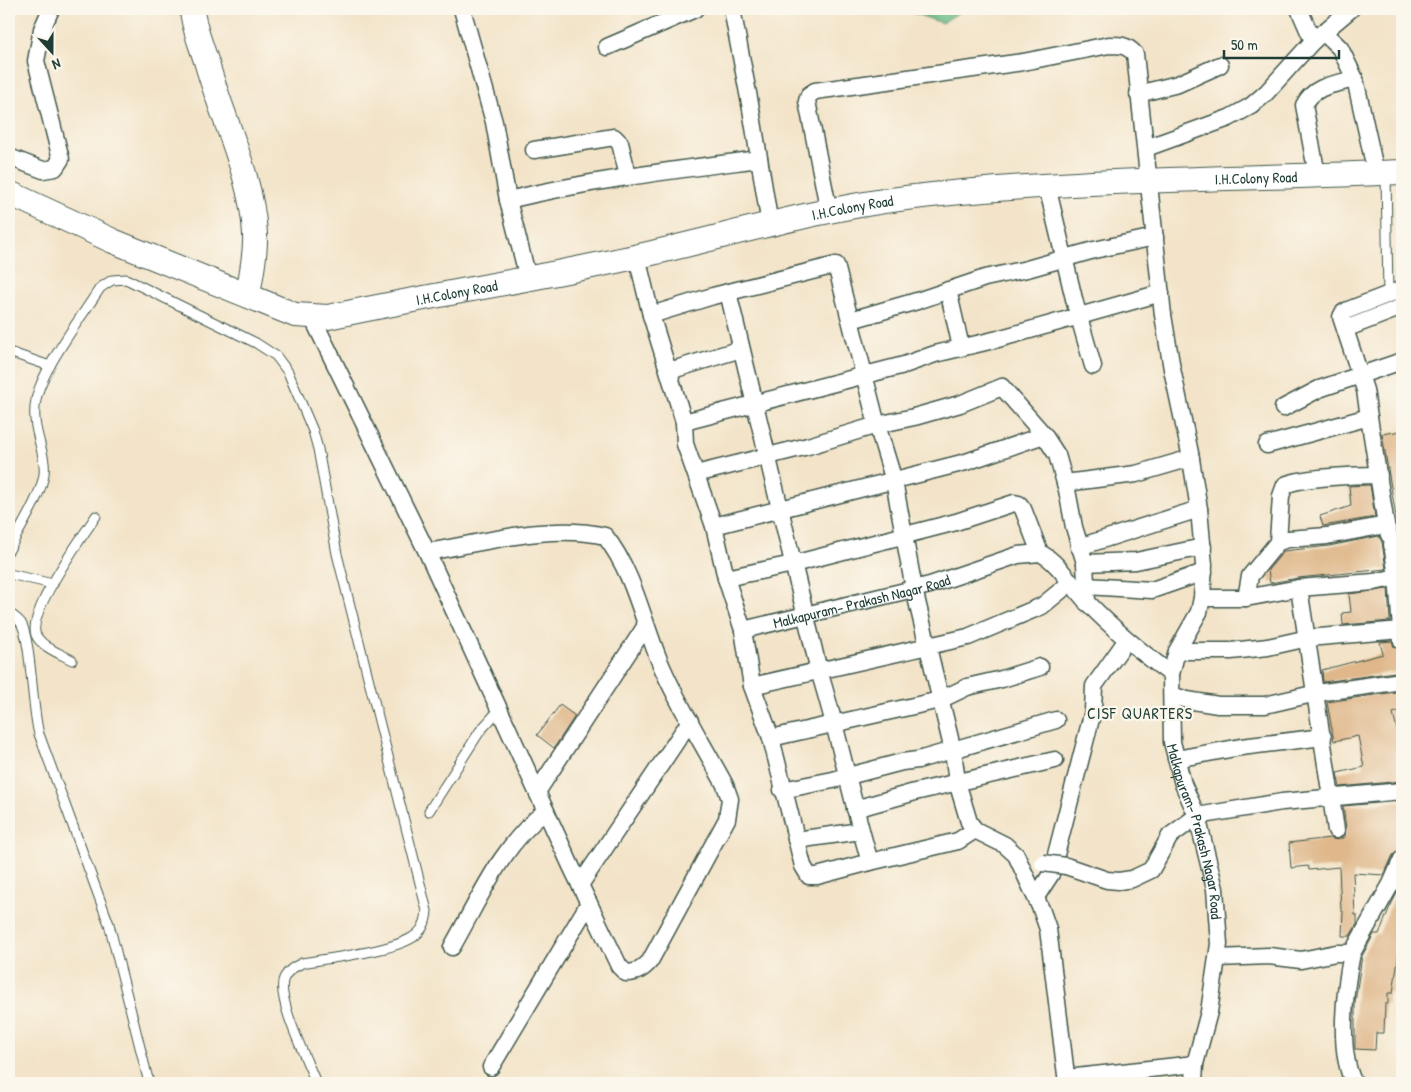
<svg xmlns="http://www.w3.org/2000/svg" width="1411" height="1092" viewBox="0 0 1411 1092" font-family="'Patrick Hand',sans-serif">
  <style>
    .forest { fill: #6fbe88; stroke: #477e5e }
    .building { fill: #dfb78a }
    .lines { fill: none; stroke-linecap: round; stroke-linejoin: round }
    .lane-casing { stroke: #3f564a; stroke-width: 11 }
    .street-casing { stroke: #3f564a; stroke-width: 19 }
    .secondary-casing { stroke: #3f564a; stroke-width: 26 }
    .lane { stroke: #fff; stroke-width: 9 }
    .street { stroke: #fff; stroke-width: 16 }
    .secondary { stroke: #fff; stroke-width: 24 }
    .street-bridge-casing { stroke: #3f564a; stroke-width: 19; stroke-linecap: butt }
    .street-bridge { stroke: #fff; stroke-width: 16 }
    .labels { text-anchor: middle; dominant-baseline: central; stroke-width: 4.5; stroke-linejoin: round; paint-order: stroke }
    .street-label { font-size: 15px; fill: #1f3d34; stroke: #fbf7ec }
    .neighbourhood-label { font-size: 16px; letter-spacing: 1px; fill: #1f3d34; stroke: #fbf7ec }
  </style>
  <rect width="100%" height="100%" fill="#fbf7ec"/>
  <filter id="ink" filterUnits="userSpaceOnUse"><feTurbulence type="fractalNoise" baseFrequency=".02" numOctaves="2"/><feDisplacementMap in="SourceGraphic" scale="10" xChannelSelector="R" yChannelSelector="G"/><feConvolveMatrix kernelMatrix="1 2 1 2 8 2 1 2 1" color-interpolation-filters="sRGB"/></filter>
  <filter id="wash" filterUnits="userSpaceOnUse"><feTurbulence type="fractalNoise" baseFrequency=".0096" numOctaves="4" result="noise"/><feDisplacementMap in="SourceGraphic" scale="20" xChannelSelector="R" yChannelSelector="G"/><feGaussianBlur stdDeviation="1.12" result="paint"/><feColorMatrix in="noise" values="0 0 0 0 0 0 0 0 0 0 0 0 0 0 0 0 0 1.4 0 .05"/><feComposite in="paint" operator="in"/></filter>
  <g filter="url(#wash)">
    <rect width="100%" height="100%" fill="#f3e4c9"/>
    <polygon class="forest" points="901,9 964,9 942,23"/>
    <g id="blocks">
      <g class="building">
        <polygon points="1402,431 1402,534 1399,534 1382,434"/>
        <polygon points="1370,485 1375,517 1323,526 1320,516 1351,506 1349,486"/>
        <polygon points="1379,536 1382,542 1386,569 1298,578 1270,583 1268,570 1284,551 1329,546"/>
        <polygon points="1388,589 1390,621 1343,625 1342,613 1351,612 1349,594"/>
        <polygon points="1392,641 1394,647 1399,650 1402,671 1323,682 1322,670 1383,654 1380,642"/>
        <polygon points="1402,691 1402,710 1393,713 1399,737 1402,736 1402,781 1340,787 1337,773 1364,767 1358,736 1334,741 1327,702"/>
        <polygon points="560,705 575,716 554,748 537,735"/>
        <polygon points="1402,801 1402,849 1393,855 1384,875 1353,873 1355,915 1357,915 1357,924 1350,936 1342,936 1343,911 1341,911 1339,867 1309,870 1308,866 1291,868 1289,843 1330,838 1337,840 1345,837 1346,828 1343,806"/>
        <polygon points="1402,883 1402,925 1398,923 1398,959 1393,993 1388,993 1388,1004 1385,1004 1384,1033 1376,1033 1375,1050 1355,1049 1355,1002 1362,956 1374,934 1379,934 1389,909"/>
      </g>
    </g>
  </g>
  <g filter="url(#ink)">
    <use href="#blocks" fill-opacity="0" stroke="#3f564a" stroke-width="1"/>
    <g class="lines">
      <defs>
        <g id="lane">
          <polyline points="1386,173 1388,295"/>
          <polyline points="9,352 50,366"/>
          <path d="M 9,550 C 19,530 42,494 44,474 C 47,452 30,429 36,400 C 41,370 83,315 100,288 L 112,280 L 126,279 L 256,343 L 276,356 L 288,372 L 313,431 L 318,449 L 337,554 L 427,911 C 426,921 424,928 416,935 C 397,951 328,958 302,963 C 294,967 288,970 284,978 C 275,997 308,1062 316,1083"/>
          <polyline points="9,574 53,584"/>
          <path d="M 9,613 C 12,615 18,619 21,623 C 31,639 32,709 39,734 L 109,924 L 149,1083"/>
          <path d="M 72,660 C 61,654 44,648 37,637 C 23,617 83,536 96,516"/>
          <polyline points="429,811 480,731 499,710"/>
        </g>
        <g id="street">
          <polyline points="462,9 494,122 508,200 528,278"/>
          <polyline points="732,9 751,109 770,225"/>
          <polyline points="1299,9 1313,41"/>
          <polyline points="607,47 695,9"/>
          <polyline points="1355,79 1376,173"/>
          <polyline points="1138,94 1178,84 1220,65"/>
          <polyline points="1146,148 1229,118 1251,106 1266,93 1313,41 1351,9"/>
          <polyline points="534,150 614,137 620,143 628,176"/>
          <polyline points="9,157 43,170 55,168 61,159 36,61 42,29 51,9"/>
          <path d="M 1317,175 L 1304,105 C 1314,85 1336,84 1355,79 L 1340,48 L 1323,32"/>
          <polyline points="1047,186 1075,303 1093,366"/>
          <path d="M 508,200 C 591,180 675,170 759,159"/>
          <path id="s1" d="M 829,212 L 807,101 L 809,95 L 815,91 L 1023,62 L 1109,45 C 1121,45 1127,45 1135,54 L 1163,315 L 1172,369 L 1190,453 L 1199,509 L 1204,565 L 1202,598 L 1199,612 L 1177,651 L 1171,674 L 1172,742 L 1183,784 L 1197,816 L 1215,889 L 1219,944 L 1209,1012 L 1195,1064 L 1194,1083"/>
          <polyline points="637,257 651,315 713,296 836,265 877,425 894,481 914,589 953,751 957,782 969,822 975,830 1005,845 1016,855 1041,909 1048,929 1067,1083"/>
          <polyline points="948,290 961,347"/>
          <path d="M 728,292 L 819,671 C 839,734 851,799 870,862 L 958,841 L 975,830"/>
          <polyline points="651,315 684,422 685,444 714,526 726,578 743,630 752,686 771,738 803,866 809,876 817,876 870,862"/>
          <path d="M 312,317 L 427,552 L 571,866 L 619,966 L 626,973 C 637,973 643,969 650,961 L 727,819 L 730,799 L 725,785 C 704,746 680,708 662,667 C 643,624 635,574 605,536 C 549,523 482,543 427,552"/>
          <polyline points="851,320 917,301 985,278 1027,269 1094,250 1155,237"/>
          <polyline points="1345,329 1402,307"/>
          <polyline points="669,371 741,349"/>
          <polyline points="1283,408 1319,389 1402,361"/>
          <polyline points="1369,417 1365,390 1341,317 1343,313 1348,310 1402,289"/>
          <polyline points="684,422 904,365 935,354 998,339 1161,293"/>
          <polyline points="1267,445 1369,417 1386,525"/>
          <polyline points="696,474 808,446 877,425 914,417 960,404 1002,387 1044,435 1057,455 1067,490 1074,527 1085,563 1087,603"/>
          <polyline points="1065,483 1136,474 1191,458"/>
          <polyline points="714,526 966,462 1044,435"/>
          <path d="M 1278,542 L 1281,496 L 1285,485 C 1303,477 1358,475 1379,475"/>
          <polyline points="1079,547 1199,509"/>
          <polyline points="1085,563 1136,561 1203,547"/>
          <polyline points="1397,577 1401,630"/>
          <polyline points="726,578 793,564 956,522 1014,503 1019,504 1023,509 1040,553"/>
          <polyline points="1086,586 1152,590 1204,572"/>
          <polyline points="1299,588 1336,830"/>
          <polyline points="1202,598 1246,598 1299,588 1374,582 1397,577 1392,544 1402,544"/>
          <polyline points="1246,598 1250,576 1278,542 1288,539 1327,536 1386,525 1389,535"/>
          <path id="s2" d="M 743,630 L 930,585 L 1018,555 L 1040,553 C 1059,562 1073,588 1088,603 C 1114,630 1141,652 1171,674"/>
          <polyline points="1177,651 1231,651 1268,647 1308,638 1401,630 1402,641"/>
          <polyline points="752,686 968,637 1042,606 1070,583"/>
          <polyline points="1172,695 1187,700 1218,705 1265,705 1317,693 1402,681"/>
          <polyline points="771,738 940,700 967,687 1002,679 1040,667"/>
          <polyline points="1176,759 1241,747 1323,737"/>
          <polyline points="782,790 833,780 902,762 918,760 1056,720"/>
          <polyline points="537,792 645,627"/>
          <polyline points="855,809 915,792 1055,760"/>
          <polyline points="796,840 861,831"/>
          <polyline points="1066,866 1107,880 1119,881 1132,879 1151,870 1170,836 1197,816 1282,802 1402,791"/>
          <polyline points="580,885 690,721"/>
          <polyline points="1036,897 1051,874 1093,711 1094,686 1126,641"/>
          <path d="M 452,947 C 479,900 502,844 546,811"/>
          <path d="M 1352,953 C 1345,988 1337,1051 1354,1083"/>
          <polyline points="1217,958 1269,956 1301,960 1336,953 1352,953 1391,884 1402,859"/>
          <polyline points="491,1067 589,903"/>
          <polyline points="1067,1078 1195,1064"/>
        </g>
        <g id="secondary">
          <path d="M 192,9 C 193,27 202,47 207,64 C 223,120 252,176 255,234 C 256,255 251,274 248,295"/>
          <path id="s3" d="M 9,193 L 113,241 L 295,315 L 328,317 C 431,295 536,279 639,256 C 728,236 816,209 906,198 C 1071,178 1237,180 1402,172"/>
        </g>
      </defs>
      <use href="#lane" class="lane-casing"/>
      <use href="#street" class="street-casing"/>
      <use href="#secondary" class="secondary-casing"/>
      <use href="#lane" class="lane"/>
      <use href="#street" class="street"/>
      <use href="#secondary" class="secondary"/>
      <defs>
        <polyline id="street-bridge" points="1043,863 1066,866"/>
      </defs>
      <use href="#street-bridge" class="street-bridge-casing"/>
      <use href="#street-bridge" class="street-bridge"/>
    </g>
  </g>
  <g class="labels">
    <g class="street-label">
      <text stroke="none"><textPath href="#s3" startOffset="1285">I.H.Colony Road</textPath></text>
      <text stroke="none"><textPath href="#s3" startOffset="880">I.H.Colony Road</textPath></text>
      <text stroke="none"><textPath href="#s3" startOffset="475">I.H.Colony Road</textPath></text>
      <text stroke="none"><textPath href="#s2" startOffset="122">Malkapuram- Prakash Nagar Road</textPath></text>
      <text stroke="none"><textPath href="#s1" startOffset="1246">Malkapuram- Prakash Nagar Road</textPath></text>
    </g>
    <g class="neighbourhood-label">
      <text x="1140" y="713">CISF QUARTERS</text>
    </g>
  </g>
  <rect width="1411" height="1092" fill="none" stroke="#fbf7ec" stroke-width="30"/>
  <g transform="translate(52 52) rotate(159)" stroke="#fbf7ec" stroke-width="4" paint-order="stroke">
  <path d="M0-4L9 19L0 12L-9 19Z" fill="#1f3d34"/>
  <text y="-8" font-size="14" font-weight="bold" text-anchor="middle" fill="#1f3d34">N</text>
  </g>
  <path d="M1224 50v8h115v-8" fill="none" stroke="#1f3d34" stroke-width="2.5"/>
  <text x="1231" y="50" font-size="15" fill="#1f3d34" stroke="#fbf7ec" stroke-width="4" paint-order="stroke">50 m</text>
</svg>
